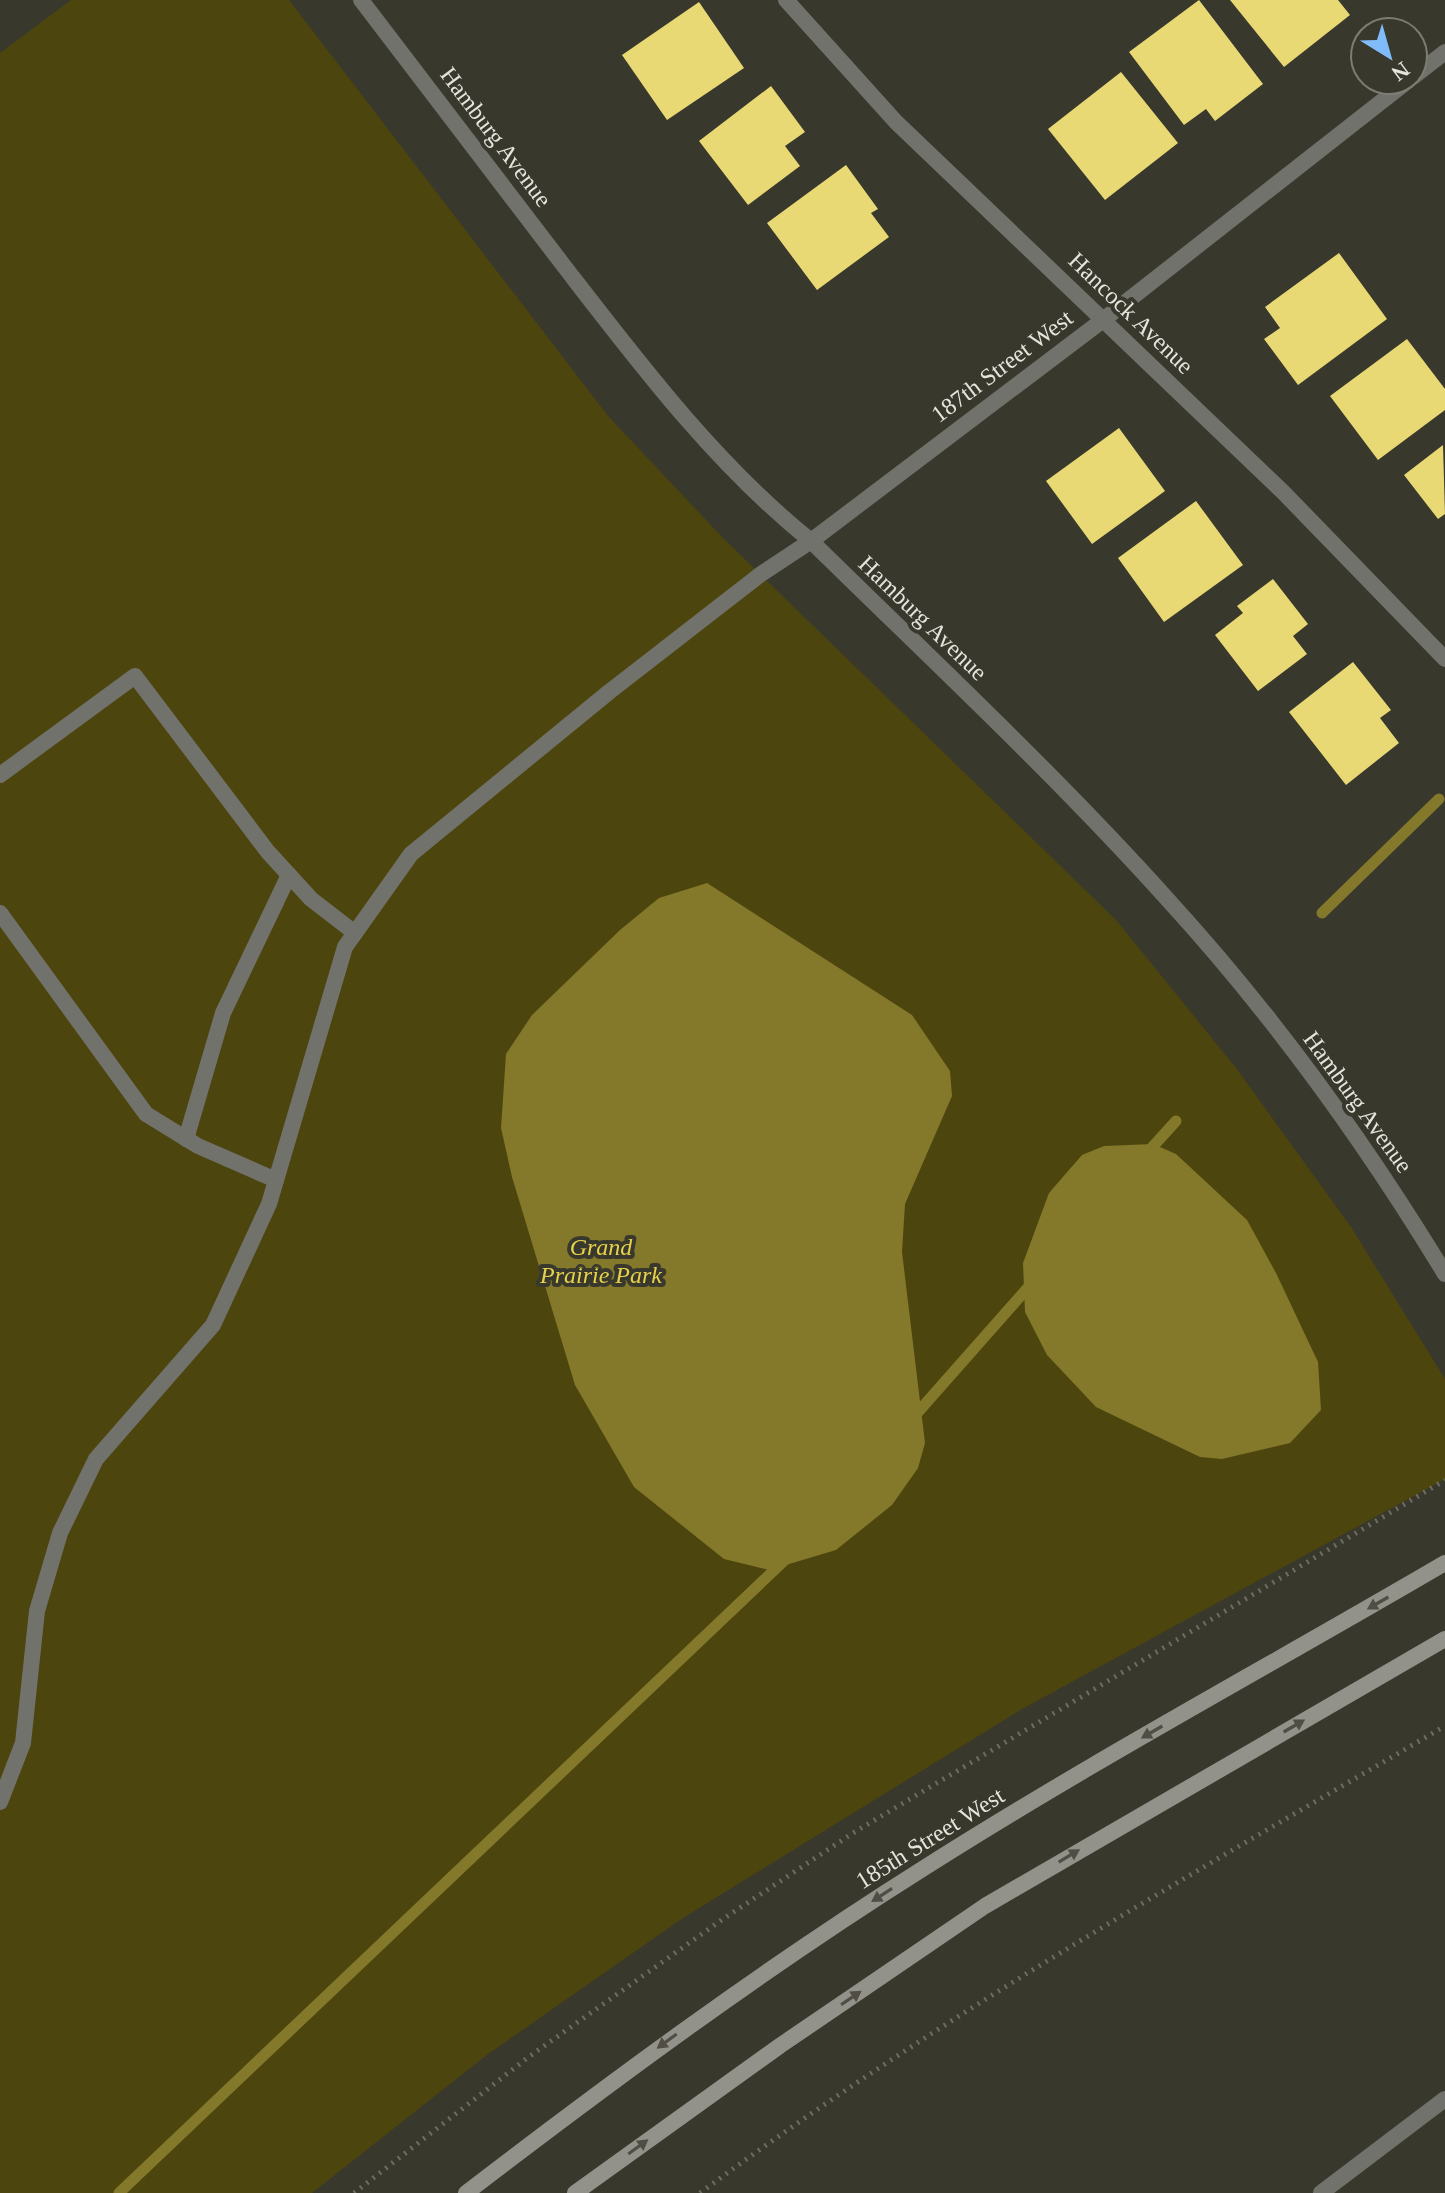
<svg xmlns="http://www.w3.org/2000/svg" width="1445" height="2193" viewBox="0 0 1445 2193" font-family="'Times New Roman',serif">
  <style>
    .green { fill: #4d450e }
    .water { fill: #84782a }
    .lines { fill: none; stroke-linecap: round; stroke-linejoin: round }
    .stream { stroke: #84782a; stroke-width: 11 }
    .building { fill: #e9d975 }
    .path { stroke: #6e6d63; stroke-width: 5; stroke-dasharray: 2 6; stroke-linecap: butt }
    .lane { stroke: #72726c; stroke-width: 16 }
    .street { stroke: #72726c; stroke-width: 16 }
    .secondary { stroke: #93928a; stroke-width: 16 }
    .oneway { fill: #504e44 }
    .labels { text-anchor: middle; dominant-baseline: central; stroke-width: 8; stroke-linejoin: round; paint-order: stroke }
    .street-label { font-size: 24px; fill: #e5e4dd; stroke: #39382d }
    .park-label { font-size: 24px; font-style: italic; fill: #e7d24a; stroke: #39382d }
  </style>
  <rect width="100%" height="100%" fill="#39382d"/>
  <polygon class="green" points="71,0 289,0 608,416 723,538 1117,921 1236,1068 1351,1227 1445,1379 1445,1479 1022,1709 683,1918 488,2054 312,2193 0,2193 0,53"/>
  <g class="water">
    <polygon points="707,883 912,1015 950,1071 952,1096 905,1204 902,1252 925,1443 918,1468 892,1505 836,1550 769,1570 724,1559 634,1487 575,1385 512,1177 501,1128 506,1054 532,1015 620,930 659,898"/>
    <polygon points="1153,1144 1176,1154 1247,1220 1276,1273 1318,1362 1321,1410 1290,1443 1222,1459 1200,1457 1096,1407 1047,1355 1025,1312 1023,1263 1049,1193 1082,1155 1104,1146"/>
  </g>
  <g class="lines">
    <g class="stream">
      <polyline points="1322,913 1439,799"/>
      <polyline points="1147,1153 1176,1121"/>
      <polyline points="911,1420 1032,1283"/>
      <polyline points="119,2193 787,1558"/>
    </g>
  </g>
  <g class="building">
    <polygon points="1199,0 1263,84 1215,121 1206,109 1184,125 1129,52"/>
    <polygon points="1230,0 1338,0 1350,15 1284,67"/>
    <polygon points="699,2 744,68 667,120 622,55"/>
    <polygon points="1121,72 1178,143 1105,200 1048,129"/>
    <polygon points="771,86 805,132 785,146 800,166 748,205 699,141"/>
    <polygon points="846,165 878,209 871,213 889,237 817,290 767,223"/>
    <polygon points="1339,253 1387,319 1298,385 1264,339 1280,328 1265,307"/>
    <polygon points="1407,339 1445,389 1445,410 1378,460 1330,396"/>
    <polygon points="1119,428 1165,491 1092,544 1046,481"/>
    <polygon points="1443,445 1445,514 1438,519 1404,475"/>
    <polygon points="1196,501 1243,565 1164,622 1118,558"/>
    <polygon points="1273,579 1308,624 1293,636 1307,654 1258,691 1215,635 1243,613 1237,606"/>
    <polygon points="1353,662 1391,710 1380,718 1399,743 1346,785 1289,712"/>
  </g>
  <g class="lines">
    <g class="path">
      <polyline points="354,2193 530,2056 723,1919 853,1833 1445,1480"/>
      <path d="M 700,2193 C 936,2018 1192,1874 1445,1726"/>
    </g>
    <g class="lane">
      <polyline points="0,775 135,676 268,852 311,899 355,933"/>
      <polyline points="0,913 146,1114 198,1146 276,1180"/>
      <polyline points="186,1139 223,1013 289,875"/>
      <polyline points="0,1802 23,1743 37,1611 60,1533 96,1459 213,1325 269,1204 345,947 411,854 609,692 761,574 811,541"/>
    </g>
    <g class="street">
      <path d="M 361,0 C 429,89 496,177 564,266 C 639,363 715,464 811,541 C 932,660 1056,775 1169,901 C 1273,1015 1365,1142 1445,1274"/>
      <polyline points="786,0 896,122 1283,492 1445,659"/>
      <polyline points="1413,77 1445,52"/>
      <polyline points="811,541 1103,320 1409,80"/>
      <polyline points="1321,2193 1445,2099"/>
    </g>
    <g class="secondary">
      <path d="M 466,2193 C 615,2079 765,1968 924,1868 C 1094,1760 1271,1665 1445,1563"/>
      <polyline points="575,2193 781,2045 985,1906 1445,1639"/>
    </g>
  </g>
  <defs><path id="oneway-solid" d="M-6-.8H1V-3.2L6.5 0L1 3.2V.8H-6Z" transform="scale(2)"/></defs>
  <g class="oneway">
    <use href="#oneway-solid" transform="translate(1378 1603) rotate(150)"/>
    <use href="#oneway-solid" transform="translate(1294 1726) rotate(-30)"/>
    <use href="#oneway-solid" transform="translate(1152 1732) rotate(150)"/>
    <use href="#oneway-solid" transform="translate(1069 1856) rotate(-31)"/>
    <use href="#oneway-solid" transform="translate(882 1895) rotate(147)"/>
    <use href="#oneway-solid" transform="translate(851 1998) rotate(-34)"/>
    <use href="#oneway-solid" transform="translate(667 2041) rotate(144)"/>
    <use href="#oneway-solid" transform="translate(638 2147) rotate(-36)"/>
  </g>
  <g class="labels">
    <g class="street-label">
      <text transform="translate(496 137) rotate(53)">Hamburg Avenue</text>
      <text transform="translate(1131 313) rotate(44)">Hancock Avenue</text>
      <text transform="translate(1002 366) rotate(-37)">187th Street West</text>
      <text transform="translate(923 618) rotate(44)">Hamburg Avenue</text>
      <text transform="translate(1358 1102) rotate(54)">Hamburg Avenue</text>
      <text transform="translate(930 1838) rotate(-32)">185th Street West</text>
    </g>
    <g class="park-label">
      <text x="601" y="1247">Grand<tspan x="601" dy="28">Prairie Park</tspan></text>
    </g>
  </g>
  <g transform="translate(1389 56) rotate(143)"><circle r="38" fill="#39382d" stroke="#7e7d73" stroke-width="2"/>
  <path d="M0-6L14 30L0 20L-14 30Z" fill="#81bcfa"/>
  <text y="-12" font-size="22" font-weight="bold" text-anchor="middle" fill="#e5e4dd">N</text>
  </g>
</svg>
